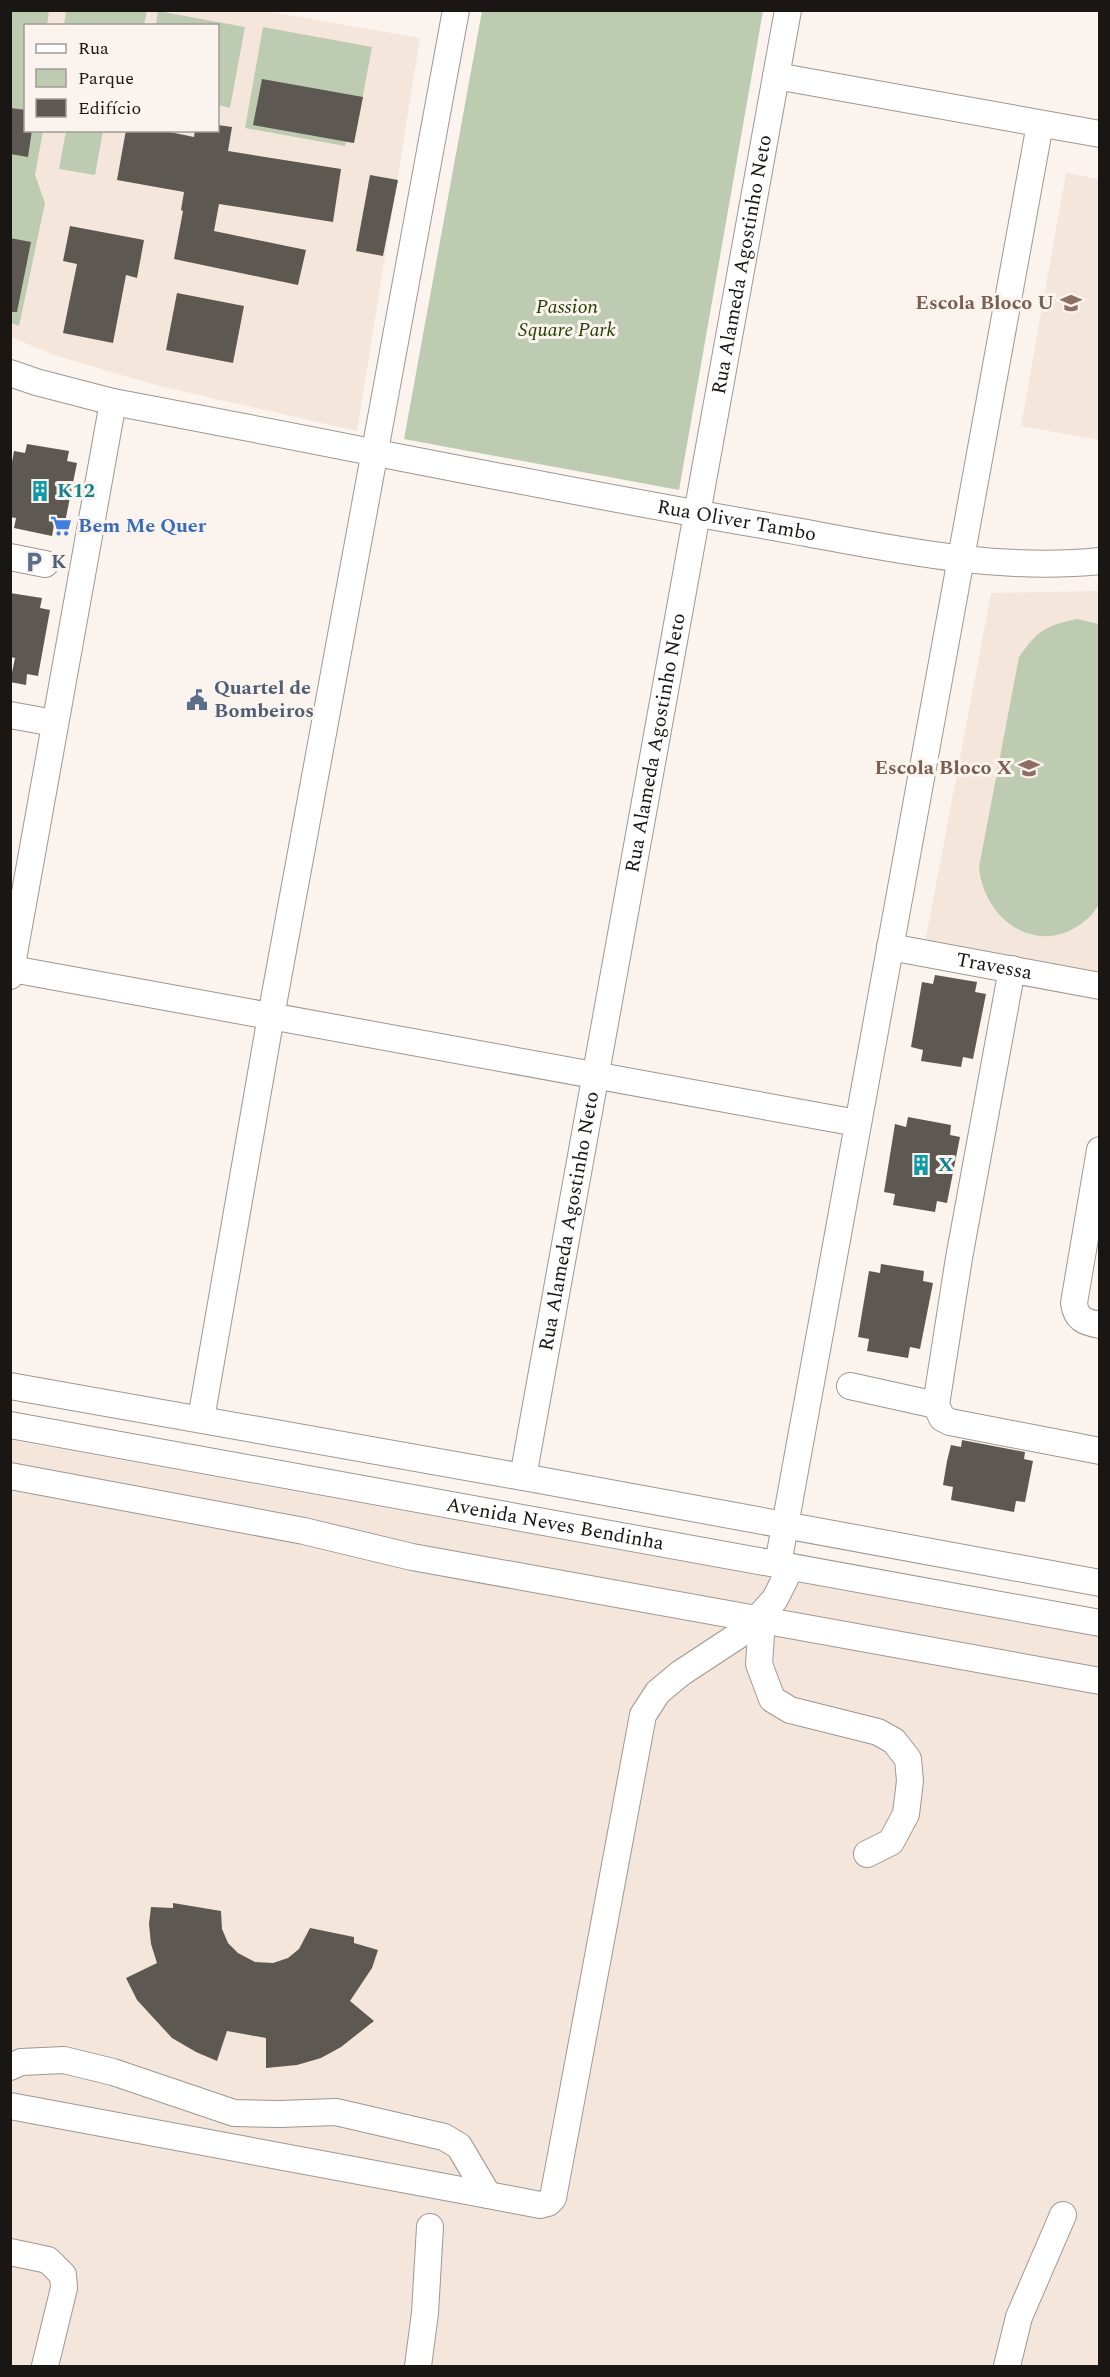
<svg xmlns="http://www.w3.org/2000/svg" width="1110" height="2377" viewBox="0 0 1110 2377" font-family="Spectral,serif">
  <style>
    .built { fill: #f5e6dc; fill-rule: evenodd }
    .green { fill: #bdcbb1 }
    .building { fill: #5e5853 }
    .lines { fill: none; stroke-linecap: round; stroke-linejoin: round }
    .minor-casing { stroke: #9e9792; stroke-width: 28 }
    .minor { stroke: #fff; stroke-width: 26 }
    .labels { text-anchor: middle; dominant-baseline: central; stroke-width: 6; stroke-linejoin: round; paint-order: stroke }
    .street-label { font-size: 20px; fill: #191614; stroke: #fbf3ed }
    .education-label { font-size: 20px; font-weight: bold; fill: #785e54; stroke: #fbf3ed; text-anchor: end }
    .park-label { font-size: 20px; font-style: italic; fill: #243d03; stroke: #fbf3ed }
    .culture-label { font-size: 20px; font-weight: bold; fill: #0d838f; stroke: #fbf3ed; text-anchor: start }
    .shop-label { font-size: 20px; font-weight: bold; fill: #366cbe; stroke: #fbf3ed; text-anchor: start }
    .service-label { font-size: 20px; font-weight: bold; fill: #4e5e75; stroke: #fbf3ed; text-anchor: start }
  </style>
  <rect width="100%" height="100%" fill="#fbf3ed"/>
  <g class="built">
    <path d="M 10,11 L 265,11 L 420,38 L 357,431 L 159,386 L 54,355 L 11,337 ZM 26,26 L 218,26 L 218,130 L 26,130 Z"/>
    <polygon points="1066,173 1099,179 1099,440 1021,426"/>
    <polygon points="1099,591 1099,976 925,943 991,593"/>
    <polygon points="10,1440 1099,1637 1099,2366 11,2366"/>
  </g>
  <g class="green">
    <polygon points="11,11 49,11 47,25 26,26 26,130 43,131 35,175 45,203 19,326 11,323"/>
    <polygon points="66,11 66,10 147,11 144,25 64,25"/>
    <polygon points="158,11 245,27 230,108 218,105 218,26 156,25"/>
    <polygon points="482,11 763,11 679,490 404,439"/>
    <polygon points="263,27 372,47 354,143 346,142 345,146 245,128"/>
    <polygon points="66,131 103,131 95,175 59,169"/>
    <path d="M 1077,619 L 1099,624 L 1099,904 C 1096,909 1092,915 1087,919 C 1041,960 984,922 979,867 L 1019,657 C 1038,630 1045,626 1077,619 Z"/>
  </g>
  <g class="building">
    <polygon points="262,79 363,97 354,143 253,125"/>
    <polygon points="10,108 26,110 26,130 32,130 28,157 10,154"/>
    <polygon points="218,125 232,127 228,151 341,169 333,222 219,204 214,231 306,250 298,285 174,259 183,211 181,210 184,192 117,180 126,130 160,130 194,137 195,130 218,130"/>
    <polygon points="370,175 398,180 383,256 356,251"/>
    <polygon points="70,226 144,240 137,278 126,275 113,343 63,333 77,264 63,261"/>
    <polygon points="10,238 31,242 17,312 10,312"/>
    <polygon points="177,293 244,306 233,363 166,350"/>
    <polygon points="27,444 69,451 67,461 77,463 64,527 54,525 52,536 14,528 16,518 10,517 10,473 14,451 25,453"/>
    <polygon points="10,593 42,598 40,608 50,610 38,676 27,674 26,685 10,682 15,658 10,657"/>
    <polygon points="935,975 977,982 975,992 986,994 973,1059 963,1057 961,1067 921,1061 923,1050 911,1047 922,982 933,984"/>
    <polygon points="908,1117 951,1125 950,1135 960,1137 947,1203 937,1201 935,1212 893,1205 895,1194 884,1192 895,1124 906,1127"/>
    <polygon points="881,1264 924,1271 923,1281 933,1283 920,1349 910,1347 908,1358 867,1351 869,1339 858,1337 869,1271 880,1273"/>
    <polygon points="962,1440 1025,1452 1024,1459 1033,1461 1025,1502 1016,1501 1014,1512 951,1500 953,1487 943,1485 947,1461 951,1445 961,1447"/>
    <polygon points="173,1903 221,1911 222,1929 228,1943 238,1953 255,1962 273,1963 288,1958 299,1949 310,1928 354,1937 354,1943 378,1950 372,1968 350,2001 374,2021 341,2047 321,2058 297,2065 266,2068 266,2038 227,2031 217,2061 196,2052 172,2038 137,2000 126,1978 157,1963 151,1944 149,1924 151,1907 173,1908"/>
  </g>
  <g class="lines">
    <defs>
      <g id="minor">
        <polyline points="776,76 1100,134"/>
        <path id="s1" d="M 10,373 L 36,382 L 113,402 C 327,442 541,487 756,524 C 868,543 984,573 1100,561"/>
        <polyline points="10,557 45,564"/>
        <polyline points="10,715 54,723"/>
        <path id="s2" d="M 890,947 L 1100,986"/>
        <polyline points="12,969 857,1123"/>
        <polyline points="1012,969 959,1258 936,1405 942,1418 950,1422 1100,1451"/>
        <polyline points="10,976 113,402"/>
        <path d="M 1100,1150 L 1074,1303 C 1076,1319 1084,1322 1100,1325"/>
        <polyline points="10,1386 523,1477 1100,1583"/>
        <polyline points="850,1386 936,1405"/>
        <polyline points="201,1419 271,1016 456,10"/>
        <path id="s3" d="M 10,1425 L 1100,1623"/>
        <polyline points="10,1476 304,1531 412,1557 1100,1681"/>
        <path id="s4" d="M 523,1477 L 788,10"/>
        <polyline points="778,1564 1040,124"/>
        <polyline points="762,1620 759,1664 772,1699 790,1710 878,1732 894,1741 908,1759 910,1781 906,1814 891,1842 867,1854"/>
        <polyline points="10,2067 21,2062 64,2060 113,2072 234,2113 280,2114 336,2112 444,2137 459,2146 488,2195 540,2205 548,2203 553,2198 643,1715 658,1692 681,1673 748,1629 775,1599 791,1567"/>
        <polyline points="10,2106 488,2195"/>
        <polyline points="10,2252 48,2260 63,2275 64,2288 45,2366"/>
        <polyline points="418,2366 425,2313 430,2227"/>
        <polyline points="1007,2366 1019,2317 1063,2215"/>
      </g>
    </defs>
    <use href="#minor" class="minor-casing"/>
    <use href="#minor" class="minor"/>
  </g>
  <defs>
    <symbol id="school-bare" viewBox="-9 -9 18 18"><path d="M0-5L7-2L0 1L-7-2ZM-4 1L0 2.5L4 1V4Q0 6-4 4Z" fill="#8d6e63" stroke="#fbf3ed" stroke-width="2.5" paint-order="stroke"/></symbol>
    <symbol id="building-bare" viewBox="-9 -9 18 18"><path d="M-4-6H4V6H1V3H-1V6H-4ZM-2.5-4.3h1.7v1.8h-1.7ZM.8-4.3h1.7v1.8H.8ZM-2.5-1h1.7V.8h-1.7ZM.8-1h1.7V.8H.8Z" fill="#0f9aa8" stroke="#fbf3ed" stroke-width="2.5" paint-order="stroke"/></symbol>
    <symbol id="supermarket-bare" viewBox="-9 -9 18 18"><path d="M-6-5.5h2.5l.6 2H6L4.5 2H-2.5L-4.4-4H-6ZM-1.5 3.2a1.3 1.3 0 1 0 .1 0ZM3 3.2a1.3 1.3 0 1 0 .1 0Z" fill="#3f7fe0" stroke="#fbf3ed" stroke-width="2.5" paint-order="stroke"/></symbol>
    <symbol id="parking-bare" viewBox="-9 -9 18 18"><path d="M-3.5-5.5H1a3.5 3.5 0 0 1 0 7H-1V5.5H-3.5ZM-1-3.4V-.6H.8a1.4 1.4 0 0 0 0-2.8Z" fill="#5c6f8a" stroke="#fbf3ed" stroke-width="2.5" paint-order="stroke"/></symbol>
    <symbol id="civic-bare" viewBox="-9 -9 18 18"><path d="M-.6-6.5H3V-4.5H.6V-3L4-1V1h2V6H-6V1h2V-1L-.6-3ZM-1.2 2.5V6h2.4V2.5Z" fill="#5c6f8a" stroke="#fbf3ed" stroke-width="2.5" paint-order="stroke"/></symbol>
  </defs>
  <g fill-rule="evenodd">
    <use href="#school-bare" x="1056" y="288" width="30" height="30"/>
    <use href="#building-bare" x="25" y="476" width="30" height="30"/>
    <use href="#supermarket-bare" x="46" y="511" width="30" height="30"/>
    <use href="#parking-bare" x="19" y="547" width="30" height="30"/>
    <use href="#civic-bare" x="182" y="685" width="30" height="30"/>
    <use href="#school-bare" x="1014" y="753" width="30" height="30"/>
    <use href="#building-bare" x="906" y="1150" width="30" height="30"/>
  </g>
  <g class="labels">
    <g class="street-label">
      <text stroke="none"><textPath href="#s4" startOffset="1232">Rua Alameda Agostinho Neto</textPath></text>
      <text stroke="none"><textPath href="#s1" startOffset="742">Rua Oliver Tambo</textPath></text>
      <text stroke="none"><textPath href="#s4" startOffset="746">Rua Alameda Agostinho Neto</textPath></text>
      <text stroke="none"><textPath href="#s2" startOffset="106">Travessa</textPath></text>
      <text stroke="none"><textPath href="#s4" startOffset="260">Rua Alameda Agostinho Neto</textPath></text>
      <text stroke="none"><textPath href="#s3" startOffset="554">Avenida Neves Bendinha</textPath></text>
    </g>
    <g class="education-label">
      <text x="1054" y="303">Escola Bloco U</text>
      <text x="1012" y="768">Escola Bloco X</text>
    </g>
    <g class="park-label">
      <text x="567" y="307">Passion<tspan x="567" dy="23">Square Park</tspan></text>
    </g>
    <g class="culture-label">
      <text x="57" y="491">K12</text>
      <text x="938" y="1165">X</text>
    </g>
    <g class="shop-label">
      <text x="78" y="526">Bem Me Quer</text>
    </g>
    <g class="service-label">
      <text x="51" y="562">K</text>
      <text x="214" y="688">Quartel de<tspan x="214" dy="23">Bombeiros</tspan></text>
    </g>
  </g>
  <rect width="1110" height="2377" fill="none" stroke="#191614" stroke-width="24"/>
  <rect x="24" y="24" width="195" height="108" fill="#fbf3ed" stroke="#a19b96" stroke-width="1.5"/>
  <rect x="36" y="44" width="30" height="9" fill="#ffffff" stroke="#a19b96" stroke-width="1.5"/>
  <text x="78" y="54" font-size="18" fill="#191614">Rua</text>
  <rect x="36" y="69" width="30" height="18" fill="#bdcbb1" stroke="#a19b96" stroke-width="1.5"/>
  <text x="78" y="84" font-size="18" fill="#191614">Parque</text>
  <rect x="36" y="99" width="30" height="18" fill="#5e5853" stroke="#a19b96" stroke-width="1.5"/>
  <text x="78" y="114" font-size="18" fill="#191614">Edifício</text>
</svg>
